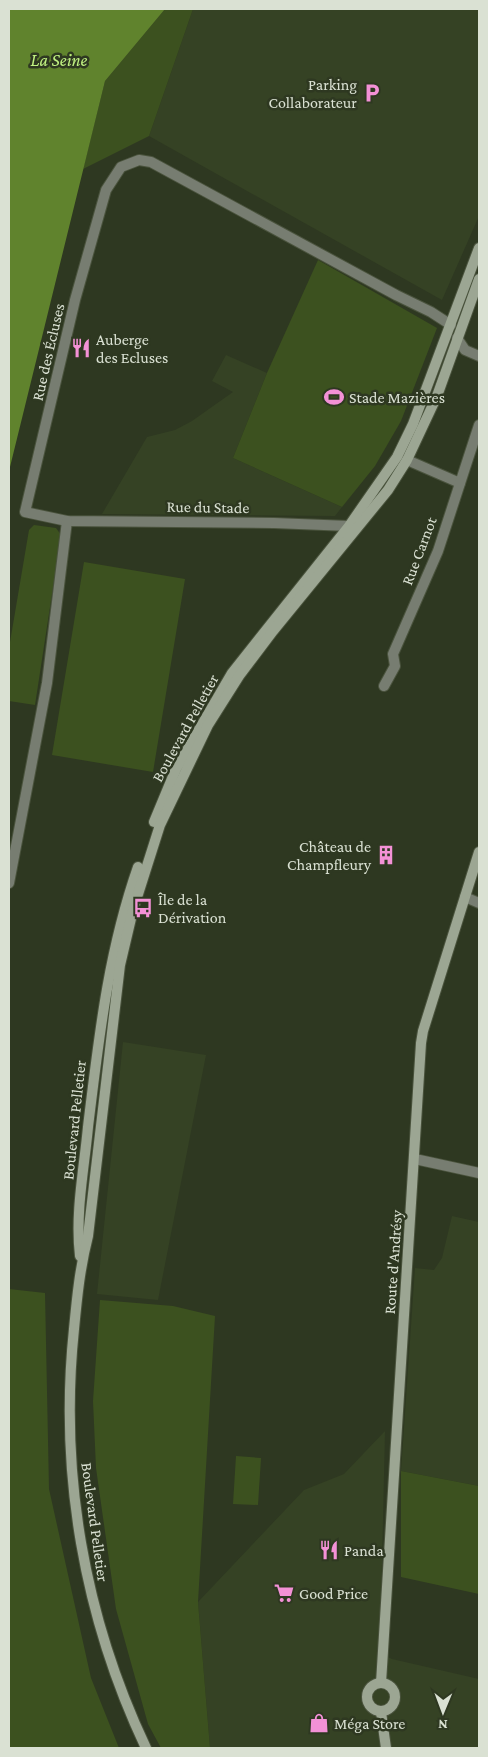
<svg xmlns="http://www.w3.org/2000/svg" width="488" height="1757" viewBox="0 0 488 1757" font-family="'Crimson Pro',serif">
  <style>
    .built { fill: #354224 }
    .green { fill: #3c511f }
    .water { fill: #60832d }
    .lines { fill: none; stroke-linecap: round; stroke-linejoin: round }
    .street-casing { stroke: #4a533d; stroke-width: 12 }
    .secondary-casing { stroke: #4a533d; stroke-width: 12 }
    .street { stroke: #777d71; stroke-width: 10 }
    .secondary { stroke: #9ca693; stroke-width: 10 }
    .labels { text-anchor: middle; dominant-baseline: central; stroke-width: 5; stroke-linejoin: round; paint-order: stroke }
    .poi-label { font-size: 16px; fill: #dae1d3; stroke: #2e3821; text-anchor: start }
    .street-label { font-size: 16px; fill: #dae1d3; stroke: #2e3821 }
    .water-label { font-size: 18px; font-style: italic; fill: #c1f282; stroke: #2e3821 }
  </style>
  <rect width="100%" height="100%" fill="#2e3821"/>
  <g class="built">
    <polygon points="193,9 479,9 479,216 442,300 149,136"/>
    <polygon points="226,355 267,373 233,458 342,507 335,516 102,514 147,437 175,430 192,421 233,392 212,381"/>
    <polygon points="123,1042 206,1055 158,1300 97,1294"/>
    <polygon points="452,1216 479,1222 479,1486 401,1471 415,1268 434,1270 442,1258"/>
    <polygon points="385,1431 380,1653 392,1659 479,1679 479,1748 210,1748 198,1602 304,1490 344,1474"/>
  </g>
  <g class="green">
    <polygon points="165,9 193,9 149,136 83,169 105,81"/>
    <polygon points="318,260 437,328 401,421 375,466 342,507 233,458 267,373"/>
    <polygon points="34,525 56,528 61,535 35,705 9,701 9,648 29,530"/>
    <polygon points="84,562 185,579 153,772 52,755"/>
    <polygon points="9,1289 45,1293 49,1489 91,1678 119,1748 9,1748"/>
    <polygon points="100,1300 173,1306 215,1316 198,1602 210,1748 161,1748 148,1724 116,1609 96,1468 93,1401"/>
    <polygon points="236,1456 261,1458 258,1505 233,1504"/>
    <polygon points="401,1471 479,1486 479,1594 401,1577"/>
  </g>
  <polygon class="water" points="9,9 165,9 105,81 9,471"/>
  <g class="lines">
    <defs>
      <g id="street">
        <polyline points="457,338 465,350 479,356"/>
        <polyline points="407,460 460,483"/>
        <polyline points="349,526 274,523 67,521 25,512 75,300 106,190 121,167 139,160 151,162 396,295 431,312 451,325"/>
        <polyline points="384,686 395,666 393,654 438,551 479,425"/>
        <polyline points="9,883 47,683 67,521"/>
        <polyline points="465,897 479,903"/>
        <polyline points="415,1159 479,1173"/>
      </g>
      <g id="secondary">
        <polyline points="154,822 176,769 232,673 349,526 397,457 413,424 479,248"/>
        <path d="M 80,1256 C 75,1213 84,1170 88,1127 C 99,1037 108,953 138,867"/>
        <circle cx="381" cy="1697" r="14"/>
        <polyline points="381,1683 421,1043 423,1031 479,852"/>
        <polyline points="381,1712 386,1748"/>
        <path d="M 146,1748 C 84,1617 59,1473 74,1329 C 77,1297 80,1267 88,1236 L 120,965 L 133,910 L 160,825 L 208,725 L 239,676 L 273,631 L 388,490 L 407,460 L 437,396 L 479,279"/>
      </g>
    </defs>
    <use href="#street" class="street-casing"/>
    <use href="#secondary" class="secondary-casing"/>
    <use href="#street" class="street"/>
    <use href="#secondary" class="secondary"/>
  </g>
  <defs>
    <symbol id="parking-bare" viewBox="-9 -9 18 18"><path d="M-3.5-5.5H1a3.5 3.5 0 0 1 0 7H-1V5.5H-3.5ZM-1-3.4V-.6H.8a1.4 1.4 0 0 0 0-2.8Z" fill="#f391d6" stroke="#2e3821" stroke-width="2.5" paint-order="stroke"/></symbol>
    <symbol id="restaurant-bare" viewBox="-9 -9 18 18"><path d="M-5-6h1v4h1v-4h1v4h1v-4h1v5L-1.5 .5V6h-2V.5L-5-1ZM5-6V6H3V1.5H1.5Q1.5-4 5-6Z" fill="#f391d6" stroke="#2e3821" stroke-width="2.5" paint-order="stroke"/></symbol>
    <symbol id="stadium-bare" viewBox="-9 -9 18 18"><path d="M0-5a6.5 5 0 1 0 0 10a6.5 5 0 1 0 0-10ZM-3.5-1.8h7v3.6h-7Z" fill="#f391d6" stroke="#2e3821" stroke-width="2.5" paint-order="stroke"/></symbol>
    <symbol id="building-bare" viewBox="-9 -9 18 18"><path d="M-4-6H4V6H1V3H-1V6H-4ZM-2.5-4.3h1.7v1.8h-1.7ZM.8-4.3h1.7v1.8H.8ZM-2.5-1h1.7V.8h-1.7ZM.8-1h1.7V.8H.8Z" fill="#f391d6" stroke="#2e3821" stroke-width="2.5" paint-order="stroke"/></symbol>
    <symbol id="bus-bare" viewBox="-9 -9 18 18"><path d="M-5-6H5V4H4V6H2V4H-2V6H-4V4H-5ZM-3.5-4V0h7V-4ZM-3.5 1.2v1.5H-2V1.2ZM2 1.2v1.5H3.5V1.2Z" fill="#f391d6" stroke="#2e3821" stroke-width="2.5" paint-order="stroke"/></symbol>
    <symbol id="supermarket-bare" viewBox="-9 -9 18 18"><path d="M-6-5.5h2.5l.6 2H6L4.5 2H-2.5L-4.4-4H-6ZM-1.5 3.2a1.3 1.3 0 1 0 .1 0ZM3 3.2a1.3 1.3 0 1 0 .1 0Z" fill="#f391d6" stroke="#2e3821" stroke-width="2.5" paint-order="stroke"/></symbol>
    <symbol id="shop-bare" viewBox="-9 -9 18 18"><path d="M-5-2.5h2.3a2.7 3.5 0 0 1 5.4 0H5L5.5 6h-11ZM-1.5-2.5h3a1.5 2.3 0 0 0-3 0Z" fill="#f391d6" stroke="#2e3821" stroke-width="2.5" paint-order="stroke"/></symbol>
  </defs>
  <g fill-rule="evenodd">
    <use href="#parking-bare" x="358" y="79" width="28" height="28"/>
    <use href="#restaurant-bare" x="67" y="334" width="28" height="28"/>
    <use href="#stadium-bare" x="320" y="383" width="28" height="28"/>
    <use href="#building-bare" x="372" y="841" width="28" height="28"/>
    <use href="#bus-bare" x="129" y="894" width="28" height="28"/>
    <use href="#restaurant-bare" x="315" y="1536" width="28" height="28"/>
    <use href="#supermarket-bare" x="270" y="1579" width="28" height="28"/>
    <use href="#shop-bare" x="305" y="1709" width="28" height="28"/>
  </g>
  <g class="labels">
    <g class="poi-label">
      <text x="357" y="84" text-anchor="end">Parking<tspan x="357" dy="18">Collaborateur</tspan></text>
      <text x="96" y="339">Auberge<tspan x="96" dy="18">des Ecluses</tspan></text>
      <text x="349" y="397">Stade Mazières</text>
      <text x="371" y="846" text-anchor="end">Château de<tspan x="371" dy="18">Champfleury</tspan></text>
      <text x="158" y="899">Île de la<tspan x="158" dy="18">Dérivation</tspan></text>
      <text x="344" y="1550">Panda</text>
      <text x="299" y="1593">Good Price</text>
      <text x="334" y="1723">Méga Store</text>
    </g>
    <g class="street-label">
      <text transform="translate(48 352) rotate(-77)">Rue des Écluses</text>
      <text transform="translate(208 507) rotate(1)">Rue du Stade</text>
      <text transform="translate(419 551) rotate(-69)">Rue Carnot</text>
      <text transform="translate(185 728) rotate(-61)">Boulevard Pelletier</text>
      <text transform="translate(74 1120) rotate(-84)">Boulevard Pelletier</text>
      <text transform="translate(393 1262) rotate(-86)">Route d'Andrésy</text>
      <text transform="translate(95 1522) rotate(82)">Boulevard Pelletier</text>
    </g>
    <g class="water-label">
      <text x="59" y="60">La Seine</text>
    </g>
  </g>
  <rect width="488" height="1757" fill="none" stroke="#dae1d3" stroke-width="20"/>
  <g transform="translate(443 1712) rotate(181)" stroke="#2e3821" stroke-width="4" paint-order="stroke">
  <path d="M0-4L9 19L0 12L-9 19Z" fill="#dae1d3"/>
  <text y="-8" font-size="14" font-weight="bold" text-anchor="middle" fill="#dae1d3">N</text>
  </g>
</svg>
